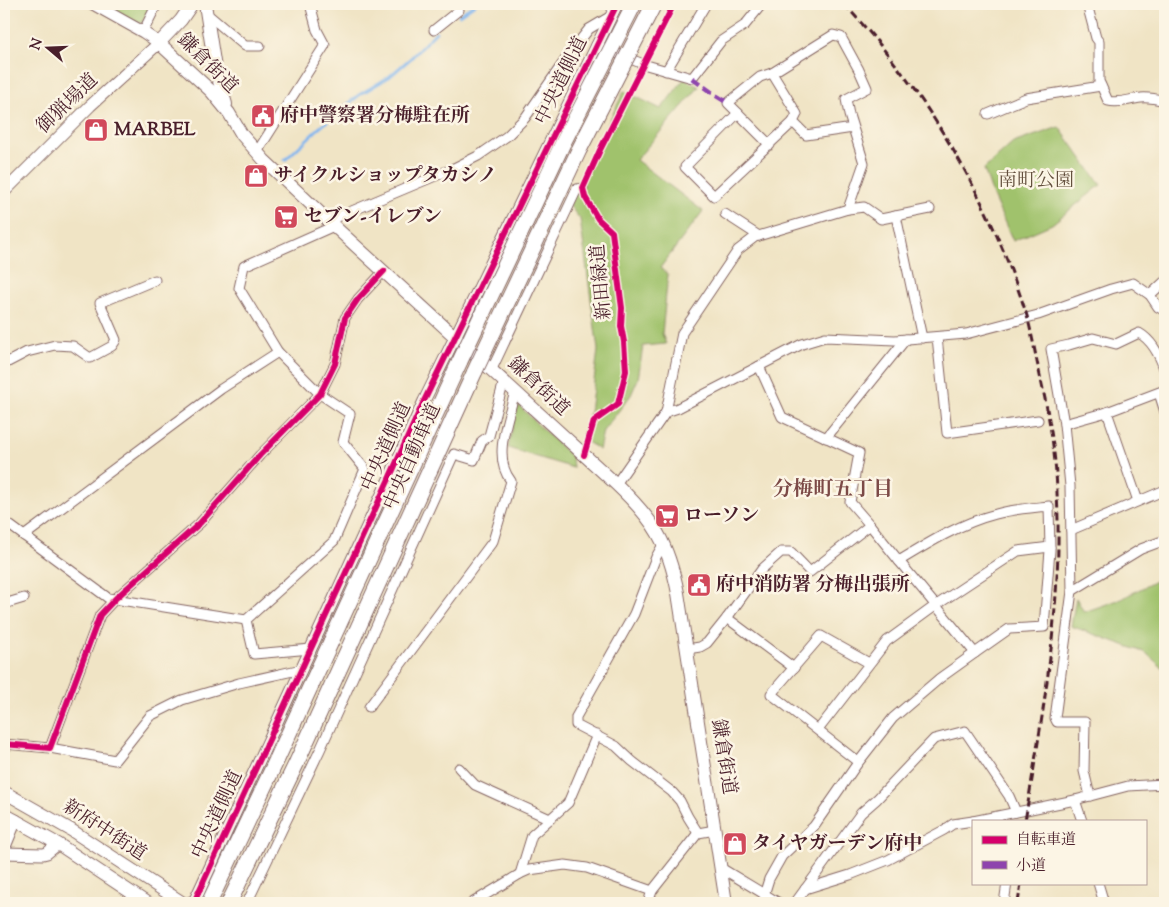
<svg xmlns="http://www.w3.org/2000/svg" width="1169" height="907" viewBox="0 0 1169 907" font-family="'Sorts Mill Goudy','Noto Serif JP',serif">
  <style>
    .green { fill: #a0c26c; stroke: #75704c }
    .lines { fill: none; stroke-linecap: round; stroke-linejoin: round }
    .stream { stroke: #80b6ef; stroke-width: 3 }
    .street-casing { stroke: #846461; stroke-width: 11 }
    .secondary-casing { stroke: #846461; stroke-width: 13 }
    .primary-casing { stroke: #846461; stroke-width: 14 }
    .highway-casing { stroke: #846461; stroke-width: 17 }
    .street { stroke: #fff; stroke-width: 9 }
    .secondary { stroke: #fff; stroke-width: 11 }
    .primary { stroke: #fff; stroke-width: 12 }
    .highway { stroke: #fff; stroke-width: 15 }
    .rail { stroke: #4a1f2b; stroke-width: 3; stroke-dasharray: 8 4; stroke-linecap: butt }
    .highway-bridge-casing { stroke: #846461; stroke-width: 17; stroke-linecap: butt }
    .highway-bridge { stroke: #fff; stroke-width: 15 }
    .quiet { stroke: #8e44ad; stroke-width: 5; stroke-dasharray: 10 5; stroke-linecap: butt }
    .cycleway-casing { stroke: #fcf5e5; stroke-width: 9 }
    .cycleway { stroke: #d6006c; stroke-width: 6 }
    .labels { text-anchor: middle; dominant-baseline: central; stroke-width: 5; stroke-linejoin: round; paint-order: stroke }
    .street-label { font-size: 19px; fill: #4a1f2b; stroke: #fcf5e5 }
    .poi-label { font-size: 19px; font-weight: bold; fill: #4a1f2b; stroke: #fcf5e5; text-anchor: start }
    .park-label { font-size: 19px; fill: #64503e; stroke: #fcf5e5 }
    .neighbourhood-label { font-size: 20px; font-weight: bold; fill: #7c4a47; stroke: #fcf5e5 }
  </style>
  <rect width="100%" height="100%" fill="#fcf5e5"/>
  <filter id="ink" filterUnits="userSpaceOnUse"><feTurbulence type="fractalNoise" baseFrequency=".02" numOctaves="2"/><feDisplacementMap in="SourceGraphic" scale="10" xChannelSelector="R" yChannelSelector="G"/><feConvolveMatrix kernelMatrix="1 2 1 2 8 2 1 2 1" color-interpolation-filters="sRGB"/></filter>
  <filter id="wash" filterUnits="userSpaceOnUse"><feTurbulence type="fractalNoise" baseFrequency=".0096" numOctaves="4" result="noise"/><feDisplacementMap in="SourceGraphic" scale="20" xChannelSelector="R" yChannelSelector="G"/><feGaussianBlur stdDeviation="1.12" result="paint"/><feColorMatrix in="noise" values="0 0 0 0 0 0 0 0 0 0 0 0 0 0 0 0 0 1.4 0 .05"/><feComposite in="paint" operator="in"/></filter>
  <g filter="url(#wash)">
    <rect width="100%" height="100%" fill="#f0e4c5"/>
    <g class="green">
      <polygon points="104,4 151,4 142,23 133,22"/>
      <polygon points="684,79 699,87 636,160 703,211 660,268 668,274 662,334 666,344 643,346 638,379 631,395 603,431 599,450 582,438 590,412 598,350 580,219 569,205 624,91 661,109"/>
      <polygon points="1059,127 1101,185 1052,224 1013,241 993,196 984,169 1013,143"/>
      <polygon points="519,405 533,420 572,457 573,468 508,448 516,411"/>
      <polygon points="1165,576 1165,670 1146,653 1071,626 1076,598 1084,612 1121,599"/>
    </g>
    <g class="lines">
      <g class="stream">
        <polyline points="459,15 475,4"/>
        <polyline points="285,160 318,129 359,95 389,77 411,58 436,32"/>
      </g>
    </g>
  </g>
  <g filter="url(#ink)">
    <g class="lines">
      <defs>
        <g id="street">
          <path d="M 1087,4 L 1096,38 L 1099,42 L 1099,81 L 1108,101 C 1120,104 1129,99 1141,98 C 1149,97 1157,99 1165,101"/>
          <polyline points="206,13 245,46 260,46"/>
          <polyline points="434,30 459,10"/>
          <polyline points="143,32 157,4"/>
          <polyline points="596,45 643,64 692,78 721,41 745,25 762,4"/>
          <polyline points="666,71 706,4"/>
          <polyline points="738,113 728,103 760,77 772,73"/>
          <polyline points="988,114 1026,98 1101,86"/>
          <polyline points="770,145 738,113 685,167 714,196 793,122"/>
          <polyline points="257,152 325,45 317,30 310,4"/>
          <polyline points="848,209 864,163 849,115 846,99 867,88 859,70 841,37 833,35 772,73 797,114 793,122 806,135 853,128"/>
          <polyline points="725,214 759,236"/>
          <polyline points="896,216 922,338"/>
          <polyline points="328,221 452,169 478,156 507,136 525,118 570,53 589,29 611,16"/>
          <polyline points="1150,295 1165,281"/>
          <polyline points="937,337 947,433 1038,420"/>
          <polyline points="4,364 27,352 55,345 73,346 90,358 112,346 116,340 100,303 155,280"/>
          <polyline points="759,366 782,417 859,453 850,502 870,525"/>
          <polyline points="492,369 577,189 583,188"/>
          <polyline points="1159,393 1165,412"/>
          <polyline points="666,412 682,333 738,250 755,237 848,209 864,207 881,219 930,209"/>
          <polyline points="1107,412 1138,501"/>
          <polyline points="1064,424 1107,412 1165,390"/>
          <polyline points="826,438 906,339"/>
          <polyline points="616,484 666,412 678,408 802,344 825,337 895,340 966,334 1038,315 1111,289 1133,283 1150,295 1158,307 1165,311"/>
          <path d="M 1049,506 L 1050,550 L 1044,627 L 1009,629 L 975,653 L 899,561 C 930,542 961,523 996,514 C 1013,509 1031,508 1049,506 Z"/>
          <polyline points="4,521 108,598 246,620"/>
          <polyline points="1071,530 1165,490"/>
          <polyline points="24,536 221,389 278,352"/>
          <polyline points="664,543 656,557 634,614 576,717 576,725 616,746 632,761 672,792 680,801 688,817 698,833"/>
          <polyline points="1072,591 1141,549 1165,540"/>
          <polyline points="4,604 24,598"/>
          <polyline points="727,618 794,668"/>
          <polyline points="311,649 254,654 246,620 334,541 365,469 343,442 350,414 320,394 278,352 239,288 244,266 334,226"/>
          <polyline points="687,649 700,647 707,643 727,618 762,569 781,552 791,552 810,572 870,525 899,561"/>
          <path d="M 369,707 L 493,541 L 511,481 C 492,458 508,419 515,392"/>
          <polyline points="818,730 887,641 935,606 1018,551 1050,547"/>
          <polyline points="4,744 50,748 100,615 116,598 200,523 260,455 320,394 335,364 345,318 358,299 384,271"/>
          <polyline points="50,748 115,760 150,716 182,700 239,683 302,669"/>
          <polyline points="858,762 771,694 821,636 869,663"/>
          <polyline points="459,768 475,785 550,819"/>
          <path d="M 1090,796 L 1084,771 L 1085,722 L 1057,722 L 1055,718 L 1072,591 L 1070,486 L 1064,424 L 1051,349 L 1069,345 L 1093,338 L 1116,344 L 1139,333 C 1153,341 1160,356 1165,371"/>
          <polyline points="1075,800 1082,821"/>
          <polyline points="973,821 1075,800 1128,786 1165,784"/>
          <polyline points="721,868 779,903"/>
          <polyline points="520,874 532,835 568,803 597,735"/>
          <polyline points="1098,883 1104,903"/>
          <polyline points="805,889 850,875 888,860 944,830 953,824 973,821"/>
          <polyline points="764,895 769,879 782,856 814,826 857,764 893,718 940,678 975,653"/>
          <polyline points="247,903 320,750 454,454 474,460 482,441 489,436 504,381"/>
          <polyline points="472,903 520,874 529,870 565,865 587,868 652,891"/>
          <polyline points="648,903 652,891 698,833 715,830"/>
          <polyline points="795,903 861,813 877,799 934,739 965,731 1009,796 1016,812"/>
          <polyline points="1004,903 1007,883"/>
        </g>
        <g id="secondary">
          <polyline points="4,192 90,106 159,43 143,32 93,4"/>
          <polyline points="4,849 16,820"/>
          <polyline points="4,853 43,854 47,853 58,844"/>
          <polyline points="189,903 195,900 389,479 424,401 617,4"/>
        </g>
        <g id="primary">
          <path d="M 192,4 L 181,20 L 159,43 L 211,91 L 229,113 L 242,135 L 264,160 L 334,226 L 616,484 C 654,520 668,542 678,593 L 726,903"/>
          <polyline points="205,4 215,68 226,104"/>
          <polyline points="4,792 71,830 183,903"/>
          <polyline points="4,814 58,844 147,903"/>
        </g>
        <g id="highway">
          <polyline points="209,903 278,757 460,361"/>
          <polyline points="229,903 296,764 475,371"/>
        </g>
      </defs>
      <use href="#street" class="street-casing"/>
      <use href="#secondary" class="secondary-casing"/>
      <use href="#primary" class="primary-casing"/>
      <use href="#highway" class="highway-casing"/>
      <use href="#street" class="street"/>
      <use href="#secondary" class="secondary"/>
      <use href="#primary" class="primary"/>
      <use href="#highway" class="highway"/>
      <g class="rail">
        <path d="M 844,4 C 927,92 990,199 1027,316 C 1032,334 1035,353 1039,371 C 1048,411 1056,452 1057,493 C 1063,603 1043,713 1025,821"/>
        <polyline points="1018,903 1021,883"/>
      </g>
      <defs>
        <g id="highway-bridge">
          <polyline points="460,361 563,143 634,4"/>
          <polyline points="475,371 579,150 654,4"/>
        </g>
      </defs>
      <use href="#highway-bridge" class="highway-bridge-casing"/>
      <use href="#highway-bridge" class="highway-bridge"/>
      <polyline class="quiet" points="692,78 715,95 728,103"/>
      <defs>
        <g id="cycleway">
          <polyline points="584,455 594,421 618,404 626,371 624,342 621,326 622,308 612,232 598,219 585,197 583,188 600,150 674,4"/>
          <polyline points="4,744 50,748 100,615 116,598 200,523 260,455 320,394 335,364 345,318 358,299 384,271"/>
          <polyline points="189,903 195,900 389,479 424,401 617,4"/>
        </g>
      </defs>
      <use href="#cycleway" class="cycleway-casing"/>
      <use href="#cycleway" class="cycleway"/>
    </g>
  </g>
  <defs>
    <symbol id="civic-square" viewBox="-11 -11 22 22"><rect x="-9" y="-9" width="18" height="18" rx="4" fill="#d1495b" stroke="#fcf5e5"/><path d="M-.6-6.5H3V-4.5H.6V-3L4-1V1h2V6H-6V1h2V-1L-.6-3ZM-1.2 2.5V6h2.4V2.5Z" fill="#fff"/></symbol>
    <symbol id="shop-square" viewBox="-11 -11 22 22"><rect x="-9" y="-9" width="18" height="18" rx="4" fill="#d1495b" stroke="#fcf5e5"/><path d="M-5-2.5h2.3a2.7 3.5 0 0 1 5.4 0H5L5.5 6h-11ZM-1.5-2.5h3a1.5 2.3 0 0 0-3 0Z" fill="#fff"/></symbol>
    <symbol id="supermarket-square" viewBox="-11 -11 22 22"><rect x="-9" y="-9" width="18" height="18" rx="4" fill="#d1495b" stroke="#fcf5e5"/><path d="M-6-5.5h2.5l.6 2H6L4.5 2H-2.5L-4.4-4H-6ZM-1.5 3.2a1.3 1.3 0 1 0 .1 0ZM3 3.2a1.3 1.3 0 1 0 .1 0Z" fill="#fff"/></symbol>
  </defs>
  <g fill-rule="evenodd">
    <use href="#civic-square" x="249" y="102" width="28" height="28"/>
    <use href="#shop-square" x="82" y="116" width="28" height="28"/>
    <use href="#shop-square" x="242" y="162" width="28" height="28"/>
    <use href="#supermarket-square" x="272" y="203" width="28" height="28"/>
    <use href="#supermarket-square" x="653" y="502" width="28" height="28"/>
    <use href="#civic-square" x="685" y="571" width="28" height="28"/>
    <use href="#shop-square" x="721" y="830" width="28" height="28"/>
  </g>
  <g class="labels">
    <g class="street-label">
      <text transform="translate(207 64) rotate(45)">鎌倉街道</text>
      <text transform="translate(562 81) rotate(-64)">中央道側道</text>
      <text transform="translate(68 104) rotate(-44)">御猟場道</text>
      <text transform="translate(602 282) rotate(-95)">新田緑道</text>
      <text transform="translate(538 387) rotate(43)">鎌倉街道</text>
      <text transform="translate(387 447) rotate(-66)">中央道側道</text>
      <text transform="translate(413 457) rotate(-66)">中央自動車道</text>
      <text transform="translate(723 757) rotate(81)">鎌倉街道</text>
      <text transform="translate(218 815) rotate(-65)">中央道側道</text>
      <text transform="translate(104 831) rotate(33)">新府中街道</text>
    </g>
    <g class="poi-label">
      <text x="280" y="116">府中警察署分梅駐在所</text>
      <text x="114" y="130">MARBEL</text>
      <text x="274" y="176">サイクルショップタカシノ</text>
      <text x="304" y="217">セブン-イレブン</text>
      <text x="684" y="516">ローソン</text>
      <text x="716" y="585">府中消防署 分梅出張所</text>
      <text x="752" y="844">タイヤガーデン府中</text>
    </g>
    <g class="park-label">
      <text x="1036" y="181">南町公園</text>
    </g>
    <g class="neighbourhood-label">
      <text x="833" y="490">分梅町五丁目</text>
    </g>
  </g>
  <rect width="1169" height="907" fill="none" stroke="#fcf5e5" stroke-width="20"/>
  <rect x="972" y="820" width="175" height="65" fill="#fcf5e5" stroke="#b59f9b"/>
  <rect x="982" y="836" width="25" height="8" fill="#d6006c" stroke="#b59f9b"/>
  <text x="1016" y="844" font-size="15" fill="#4a1f2b">自転車道</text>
  <rect x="982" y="861" width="25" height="8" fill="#8e44ad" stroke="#b59f9b"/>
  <text x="1016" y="870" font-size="15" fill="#4a1f2b">小道</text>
  <g transform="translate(48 48) rotate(289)" stroke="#fcf5e5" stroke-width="4" paint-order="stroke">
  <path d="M0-4L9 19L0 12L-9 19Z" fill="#4a1f2b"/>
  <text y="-8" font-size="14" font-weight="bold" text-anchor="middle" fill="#4a1f2b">N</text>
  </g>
</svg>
